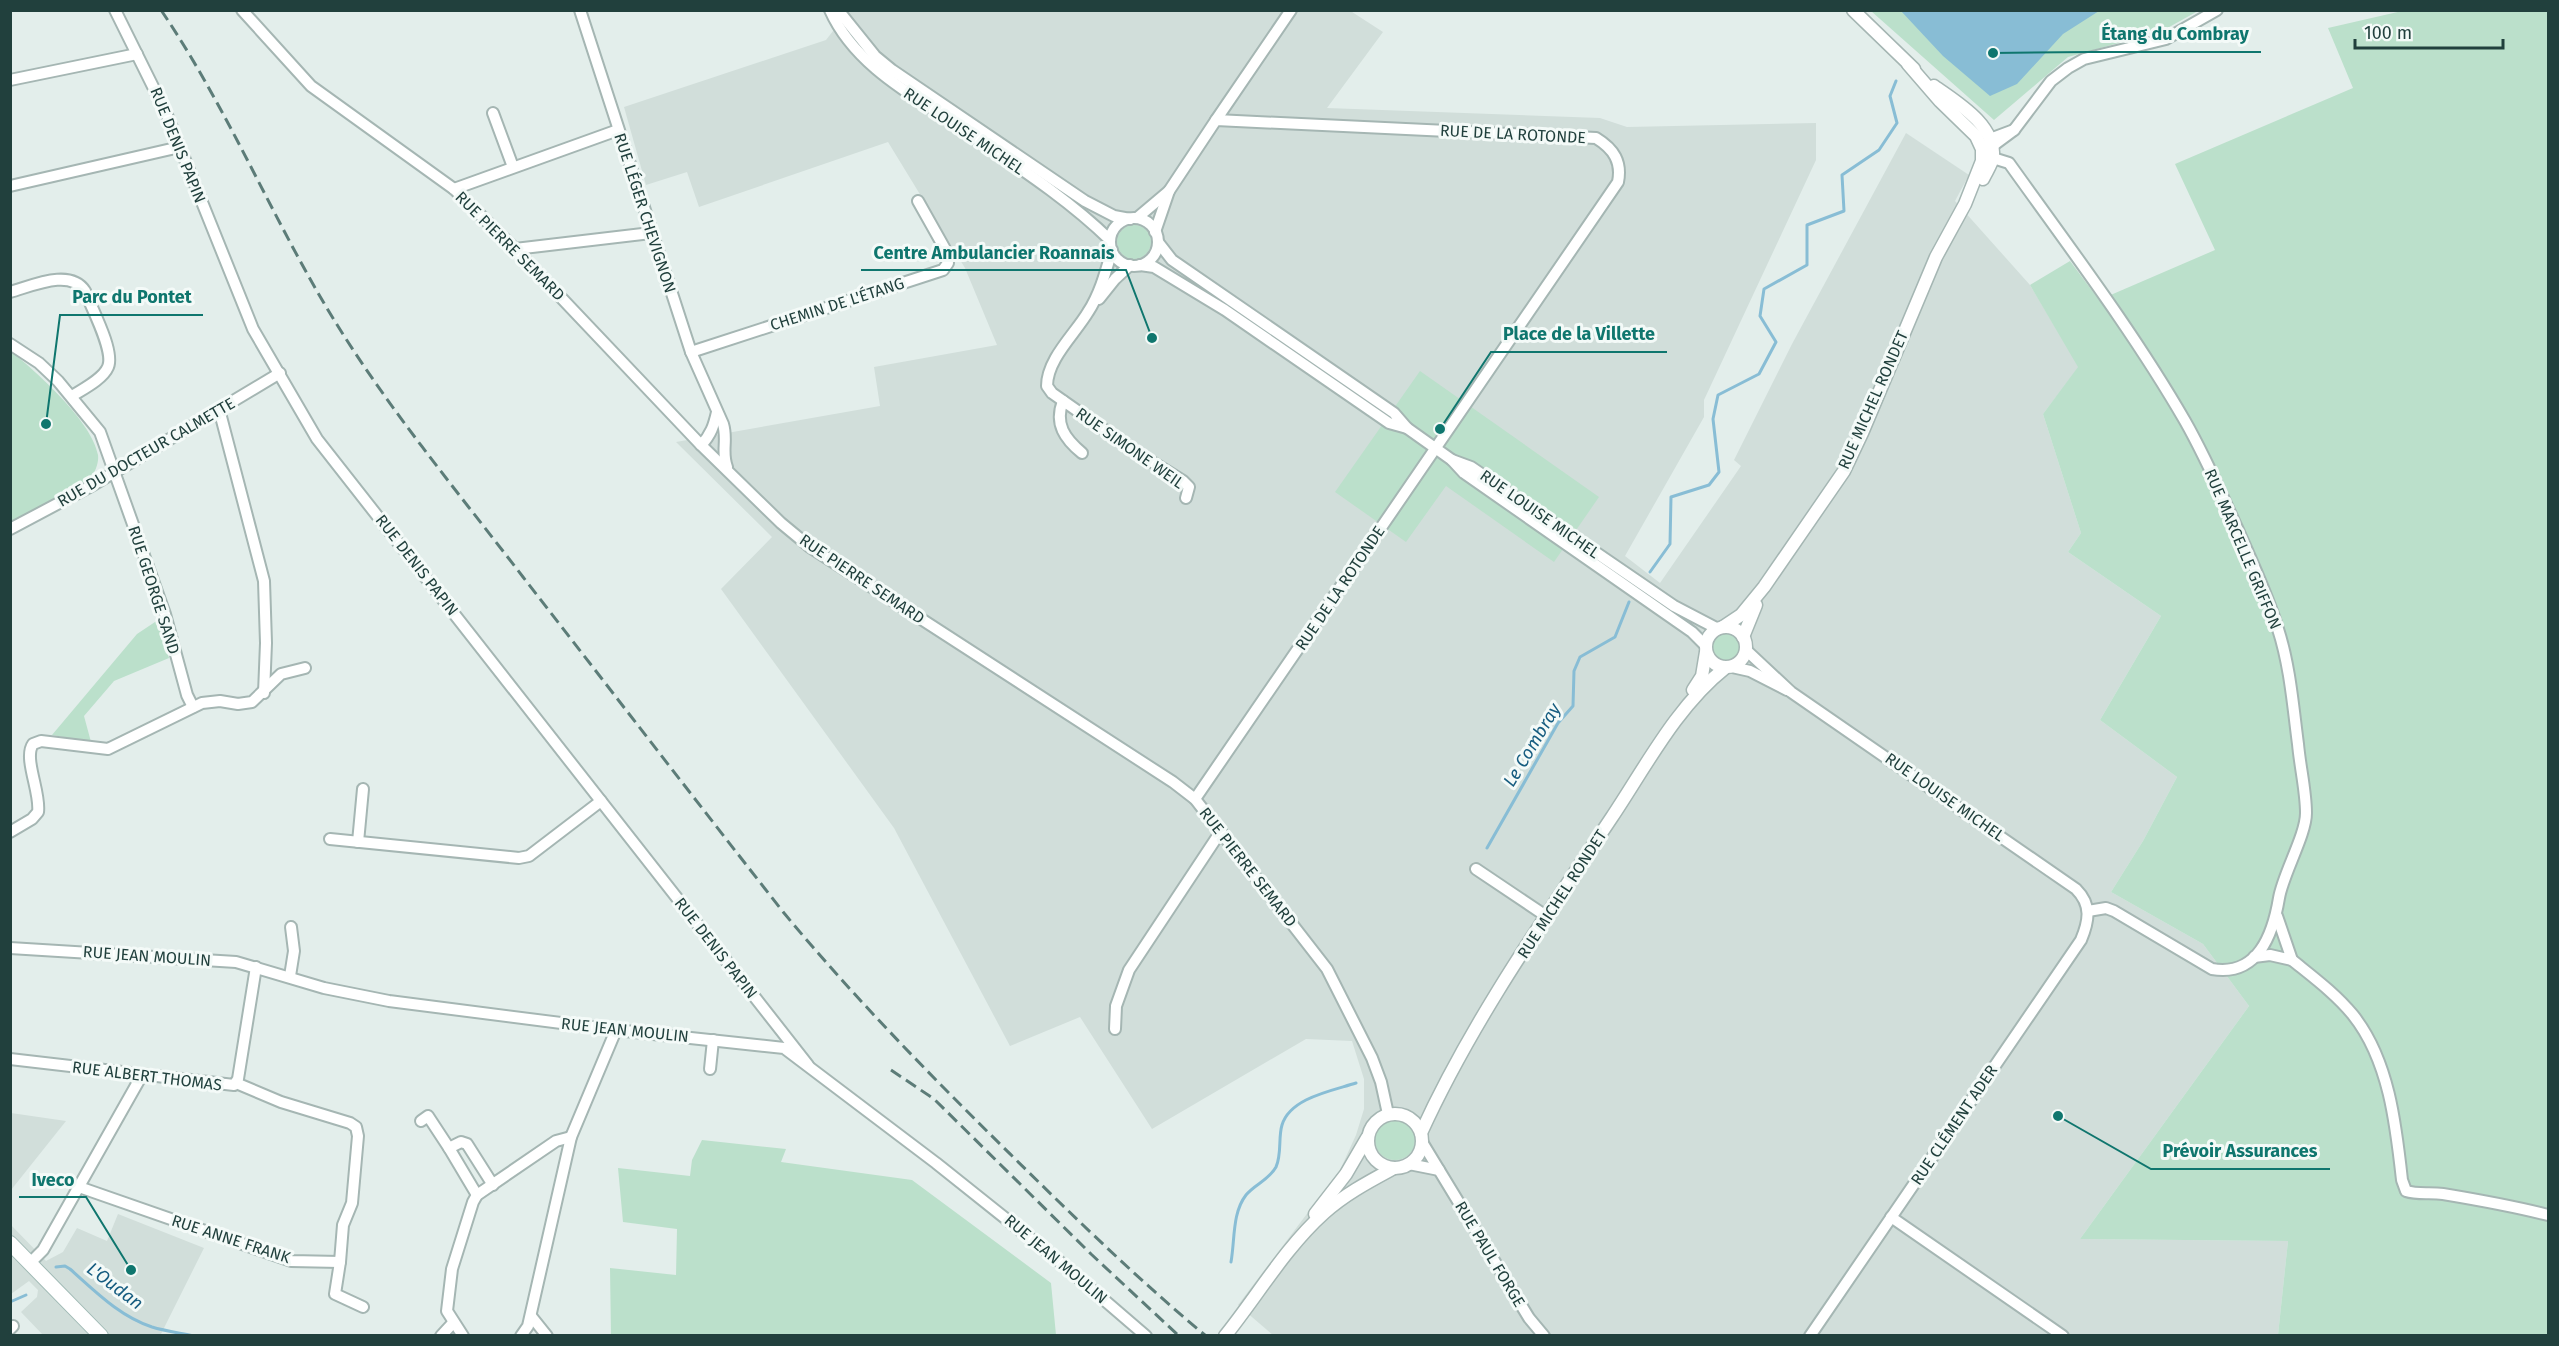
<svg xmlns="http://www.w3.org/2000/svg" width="2559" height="1346" viewBox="0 0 2559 1346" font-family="'Fira Sans',sans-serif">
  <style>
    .built { fill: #d1deda }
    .green { fill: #bbe0cb }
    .water { fill: #88bdd5 }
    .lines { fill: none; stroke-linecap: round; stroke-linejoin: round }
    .stream { stroke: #88bdd5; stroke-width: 3 }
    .minor-casing { stroke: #a5b6b3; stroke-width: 14 }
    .tertiary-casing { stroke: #a5b6b3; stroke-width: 15 }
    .secondary-casing { stroke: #a0bab5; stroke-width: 16 }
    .minor { stroke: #fff; stroke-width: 10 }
    .tertiary { stroke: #fff; stroke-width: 12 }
    .secondary { stroke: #fff; stroke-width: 14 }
    .rail { stroke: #5c7c78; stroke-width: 3; stroke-dasharray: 12 6; stroke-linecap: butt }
    .labels { text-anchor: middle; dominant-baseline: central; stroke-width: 6; stroke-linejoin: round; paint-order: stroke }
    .street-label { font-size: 16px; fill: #21403d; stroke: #f4faf8 }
    .water-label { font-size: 18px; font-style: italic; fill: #175d80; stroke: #f4faf8 }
    .leader { fill: none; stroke: #0f766e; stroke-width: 2 }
    .callout-dot { fill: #0f766e; stroke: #f4faf8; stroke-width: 2 }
    .callout-label { font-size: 18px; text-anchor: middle; font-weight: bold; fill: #0f766e; stroke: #f4faf8; stroke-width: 6; stroke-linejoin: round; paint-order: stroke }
  </style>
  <rect width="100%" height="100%" fill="#e3eeeb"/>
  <g class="built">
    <polygon points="1349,10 1383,32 1327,108 1600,118 1627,127 1816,123 1816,160 1704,400 1704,417 1625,556 1660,583 1741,466 1734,460 1792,344 1906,133 1969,175 1955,201 2030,285 2079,367 2043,414 2081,533 2068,552 2161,616 2100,720 2177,777 2143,841 2111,892 2203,944 2249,1006 2080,1239 2288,1241 2278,1335 1273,1335 1238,1305 1340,1170 1356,1135 1364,1109 1364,1079 1352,1041 1306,1039 1152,1129 1080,1017 1010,1046 894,828 721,589 772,537 676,442 880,406 874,367 997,345 965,268 888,142 699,207 687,172 646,185 624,107 826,40 847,13 846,11"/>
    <polygon points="11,1113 66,1121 11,1190 10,1113"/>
    <polygon points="118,1214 204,1248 161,1334 165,1335 43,1335 21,1312 37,1297 38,1290 29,1281 11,1294 10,1224 46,1261 63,1252 77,1228 107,1241"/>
  </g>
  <g class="green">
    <polygon points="1871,11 2198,11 2162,31 2068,57 1994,120"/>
    <polygon points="2402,11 2548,11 2548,1335 2278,1335 2288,1241 2080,1239 2249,1006 2203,944 2111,892 2143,841 2177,777 2100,720 2161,616 2068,552 2081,533 2043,414 2078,367 2030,285 2070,261 2099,300 2215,250 2175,164 2353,88 2328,28"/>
    <circle cx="1134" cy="242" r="17"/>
    <path d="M 11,351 C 37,373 92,421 98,455 C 99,463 95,471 92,478 L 11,522 Z"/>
    <polygon points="1420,371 1599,497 1554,562 1446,486 1406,542 1335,492"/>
    <polygon points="158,620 169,658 114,681 84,716 91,742 52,735 137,634"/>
    <circle cx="1726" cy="647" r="15"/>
    <circle cx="1395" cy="1140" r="20"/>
    <polygon points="702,1140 786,1149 781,1162 912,1180 1051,1283 1056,1335 611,1335 610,1268 676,1275 677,1229 623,1222 618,1168 690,1176 692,1160"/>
  </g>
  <polygon class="water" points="1901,11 2099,11 2063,34 2017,84 1990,96 1943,56"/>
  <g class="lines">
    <g class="stream">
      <polyline points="1650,572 1670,544 1671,497 1709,485 1719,472 1713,419 1718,395 1759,374 1776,342 1760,316 1764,289 1807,265 1807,225 1844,211 1842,175 1879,150 1897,123 1890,96 1896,81"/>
      <polyline points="1487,848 1558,723 1573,706 1574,671 1580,657 1615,637 1629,602"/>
      <path d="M 1231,1262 C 1235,1240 1232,1213 1246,1195 C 1255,1184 1269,1180 1276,1167 C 1282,1154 1278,1138 1282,1125 C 1290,1098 1331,1091 1356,1083"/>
      <path d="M 56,1267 L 65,1266 L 70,1269 C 95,1291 119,1316 152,1327 C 165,1331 180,1333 194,1336"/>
      <polyline points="10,1302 26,1295"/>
    </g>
    <defs>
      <g id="minor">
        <polyline points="115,10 167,115 253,329 317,439 808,1065"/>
        <polyline points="242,10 311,86 454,189 515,249 701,445 781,523 810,547 1173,782 1195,799 1327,969 1372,1058 1381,1082 1388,1114"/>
        <path d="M 580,10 L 691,352 L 723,424 C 728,440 721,452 727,467"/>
        <path d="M 830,10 C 854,64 910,94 957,125 C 1009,161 1065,196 1110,240"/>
        <polyline points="838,10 875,56 892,70 1085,201 1114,216 1130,219"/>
        <polyline points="10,80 137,54"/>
        <polyline points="493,113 513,167"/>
        <polyline points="1216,120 1291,10"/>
        <polyline points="2014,130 2051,81 2068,68 2084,59 2166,39 2217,10"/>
        <polyline points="1990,139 2014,130 1991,147"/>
        <path d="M 1993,158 L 2009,163 C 2069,247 2133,331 2185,421 C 2205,456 2221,493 2238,530 C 2252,562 2268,596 2278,629 C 2290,666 2293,706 2298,744 C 2300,767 2306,791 2306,813 C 2306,835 2283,874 2279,898 C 2273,934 2258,977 2212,969 L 2114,911 L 2106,908 L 2088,911"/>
        <polyline points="10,186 180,147"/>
        <polyline points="454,189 618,130"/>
        <polyline points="1137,218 1169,191"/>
        <circle cx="1134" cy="242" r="24"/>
        <path d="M 1155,232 L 1169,191 L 1216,120 L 1596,138 C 1614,149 1622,162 1618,182 L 1195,799"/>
        <polyline points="515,249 651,233"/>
        <path d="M 1112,250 C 1106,271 1100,294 1088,312 C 1075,334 1047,359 1047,386 L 1052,393 L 1136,452 L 1183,481 L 1189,487 L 1186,498"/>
        <polyline points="1140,265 1154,267 1225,310 1389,423 1407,428 1394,413 1172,260 1158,242"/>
        <path d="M 10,292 C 32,286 70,268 85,291 C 91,307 115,351 108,367 C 103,379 83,389 72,396"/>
        <polyline points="1099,299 1115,279 1130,265"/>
        <polyline points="10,344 39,363 58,381 100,432 165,614 187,695 193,707"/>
        <polyline points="691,352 943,270 948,263 945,249 918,201"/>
        <path d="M 1063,401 C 1054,424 1065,439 1082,453"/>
        <polyline points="219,409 264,581 266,643 264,693"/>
        <polyline points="1407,428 1452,460"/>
        <path d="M 701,445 C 711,435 714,425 717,412"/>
        <polyline points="10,529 93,485 280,373"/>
        <polyline points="1705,645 1692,632 1464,473 1452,460 1471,467 1674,606 1718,629"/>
        <path d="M 1746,650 L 1791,692 L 2076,889 C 2092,905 2089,921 2081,940 L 1810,1336"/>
        <polyline points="1732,667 1750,671 1787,690"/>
        <path d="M 10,832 L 32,819 L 38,812 C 41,793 23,758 33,744 L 41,741 L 108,749 L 202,703 L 220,701 L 238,704 L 252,702 L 281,674 L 305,668"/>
        <polyline points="330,839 519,858 529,856 601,801"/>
        <polyline points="358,842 363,789"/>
        <polyline points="1476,869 1546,916"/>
        <polyline points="10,948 236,962 324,988 389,1001 616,1030 784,1048 936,1163 1060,1262 1146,1336"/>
        <polyline points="2254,957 2270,955 2292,960 2277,916"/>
        <path d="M 2292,960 C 2313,977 2336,994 2353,1015 C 2389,1060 2396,1125 2402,1180 L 2406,1191 C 2418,1195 2430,1192 2443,1194 C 2479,1200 2513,1206 2548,1215"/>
        <polyline points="290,976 294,951 291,927"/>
        <polyline points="1115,1029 1116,1006 1129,970 1221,831"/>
        <polyline points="10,1059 234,1085 238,1079 256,967"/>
        <polyline points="710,1069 713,1040"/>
        <polyline points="421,1121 428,1116 449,1148"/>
        <polyline points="1422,1142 1529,1318 1544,1336"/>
        <polyline points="1409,1164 1439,1170"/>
        <polyline points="79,1187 291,1261 340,1262 343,1225 352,1203 358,1136 356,1127 350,1123 281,1102 236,1083"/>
        <polyline points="477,1195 449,1148 461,1142 467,1144 493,1185"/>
        <polyline points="1891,1217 2063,1336"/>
        <polyline points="340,1262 335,1294 363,1307"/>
        <polyline points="30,1263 43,1250 142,1075"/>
        <polyline points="531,1316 547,1336"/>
        <polyline points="10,1329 13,1326"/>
        <polyline points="441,1336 453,1323"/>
        <polyline points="463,1336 447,1311 452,1269 473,1202 477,1195 556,1141 571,1137"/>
        <polyline points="521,1336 528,1326 571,1137 616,1030"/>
      </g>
      <g id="tertiary">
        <polyline points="1853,10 1914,69"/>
        <path d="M 1934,86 C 1956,102 1995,124 1993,157 C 1992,164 1986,172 1983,179"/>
        <circle cx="1726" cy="647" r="20"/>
        <polyline points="1723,627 1741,615 1764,587 1844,471 1862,433 1936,257 1965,204 1982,161 1982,149 1976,136 1940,101 1908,64"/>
        <polyline points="1743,637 1756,605"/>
        <polyline points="1693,690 1702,676 1706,652"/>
        <circle cx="1395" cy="1141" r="27"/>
        <path d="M 1421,1133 C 1472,1021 1544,919 1612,817 C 1646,766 1677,706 1725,668"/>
        <polyline points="1315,1214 1346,1174 1367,1138"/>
        <path d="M 1225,1336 C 1258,1295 1285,1248 1324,1213 C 1345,1194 1370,1181 1394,1168"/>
      </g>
      <polyline id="secondary" points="10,1243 101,1336"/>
    </defs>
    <use href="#minor" class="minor-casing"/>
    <use href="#tertiary" class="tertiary-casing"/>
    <use href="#secondary" class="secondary-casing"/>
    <use href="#minor" class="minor"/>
    <use href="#tertiary" class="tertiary"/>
    <use href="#secondary" class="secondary"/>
    <g class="rail">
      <path d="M 161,10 C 233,116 279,236 348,342 C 401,424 464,500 523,577 C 610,689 696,801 784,913 C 852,995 926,1071 1002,1146 C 1068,1211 1134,1276 1206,1336"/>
      <polyline points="891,1070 934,1099 1091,1254 1179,1336"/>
    </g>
  </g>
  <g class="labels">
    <g class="street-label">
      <text transform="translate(964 131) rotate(34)">RUE LOUISE MICHEL</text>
      <text transform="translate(1513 134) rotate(3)">RUE DE LA ROTONDE</text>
      <text transform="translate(178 145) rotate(68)">RUE DENIS PAPIN</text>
      <text transform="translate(645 213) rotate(72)">RUE LÉGER CHEVIGNON</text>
      <text transform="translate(510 246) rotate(45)">RUE PIERRE SEMARD</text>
      <text transform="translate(837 304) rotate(-18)">CHEMIN DE L'ÉTANG</text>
      <text transform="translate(1873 400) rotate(-66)">RUE MICHEL RONDET</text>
      <text transform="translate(1130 448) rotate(35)">RUE SIMONE WEIL</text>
      <text transform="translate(146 452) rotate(-30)">RUE DU DOCTEUR CALMETTE</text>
      <text transform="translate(1540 514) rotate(35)">RUE LOUISE MICHEL</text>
      <text transform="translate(2243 549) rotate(67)">RUE MARCELLE GRIFFON</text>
      <text transform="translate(417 565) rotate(52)">RUE DENIS PAPIN</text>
      <text transform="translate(862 579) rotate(34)">RUE PIERRE SEMARD</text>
      <text transform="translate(1340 588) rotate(-56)">RUE DE LA ROTONDE</text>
      <text transform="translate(154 590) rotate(72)">RUE GEORGE SAND</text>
      <text transform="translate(1945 797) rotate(35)">RUE LOUISE MICHEL</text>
      <text transform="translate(1248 867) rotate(52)">RUE PIERRE SEMARD</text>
      <text transform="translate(1562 894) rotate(-57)">RUE MICHEL RONDET</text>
      <text transform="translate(716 948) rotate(52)">RUE DENIS PAPIN</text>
      <text transform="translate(147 956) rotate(4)">RUE JEAN MOULIN</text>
      <text transform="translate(625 1030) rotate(6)">RUE JEAN MOULIN</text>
      <text transform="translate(147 1076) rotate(7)">RUE ALBERT THOMAS</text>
      <text transform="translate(1954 1125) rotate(-56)">RUE CLÉMENT ADER</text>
      <text transform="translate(231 1239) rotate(18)">RUE ANNE FRANK</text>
      <text transform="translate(1490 1254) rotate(59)">RUE PAUL FORGE</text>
      <text transform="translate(1056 1259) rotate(40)">RUE JEAN MOULIN</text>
    </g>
    <g class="water-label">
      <text transform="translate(1532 745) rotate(-59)">Le Combray</text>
      <text transform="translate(115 1286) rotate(37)">L'Oudan</text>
    </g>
  </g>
  <path class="leader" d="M1993 53L2089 52H2261M1152 338L1126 270H861M46 424L60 315H203M1440 429L1491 352H1667M2058 1116L2151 1169H2330M131 1270L86 1197H19"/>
  <g class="callout-dot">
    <circle cx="1993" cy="53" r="6"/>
    <circle cx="1152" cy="338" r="6"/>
    <circle cx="46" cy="424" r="6"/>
    <circle cx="1440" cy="429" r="6"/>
    <circle cx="2058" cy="1116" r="6"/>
    <circle cx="131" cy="1270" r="6"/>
  </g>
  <g class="callout-label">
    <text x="2175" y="40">Étang du Combray</text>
    <text x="994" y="259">Centre Ambulancier Roannais</text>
    <text x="132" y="303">Parc du Pontet</text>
    <text x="1579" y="340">Place de la Villette</text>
    <text x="2240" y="1157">Prévoir Assurances</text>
    <text x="53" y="1186">Iveco</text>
  </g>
  <rect width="2559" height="1346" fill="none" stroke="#21403d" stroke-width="24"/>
  <path d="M2355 39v9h148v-9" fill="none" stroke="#21403d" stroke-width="3"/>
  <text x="2364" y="39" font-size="18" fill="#21403d" stroke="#f4faf8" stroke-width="4.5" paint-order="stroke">100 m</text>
</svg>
